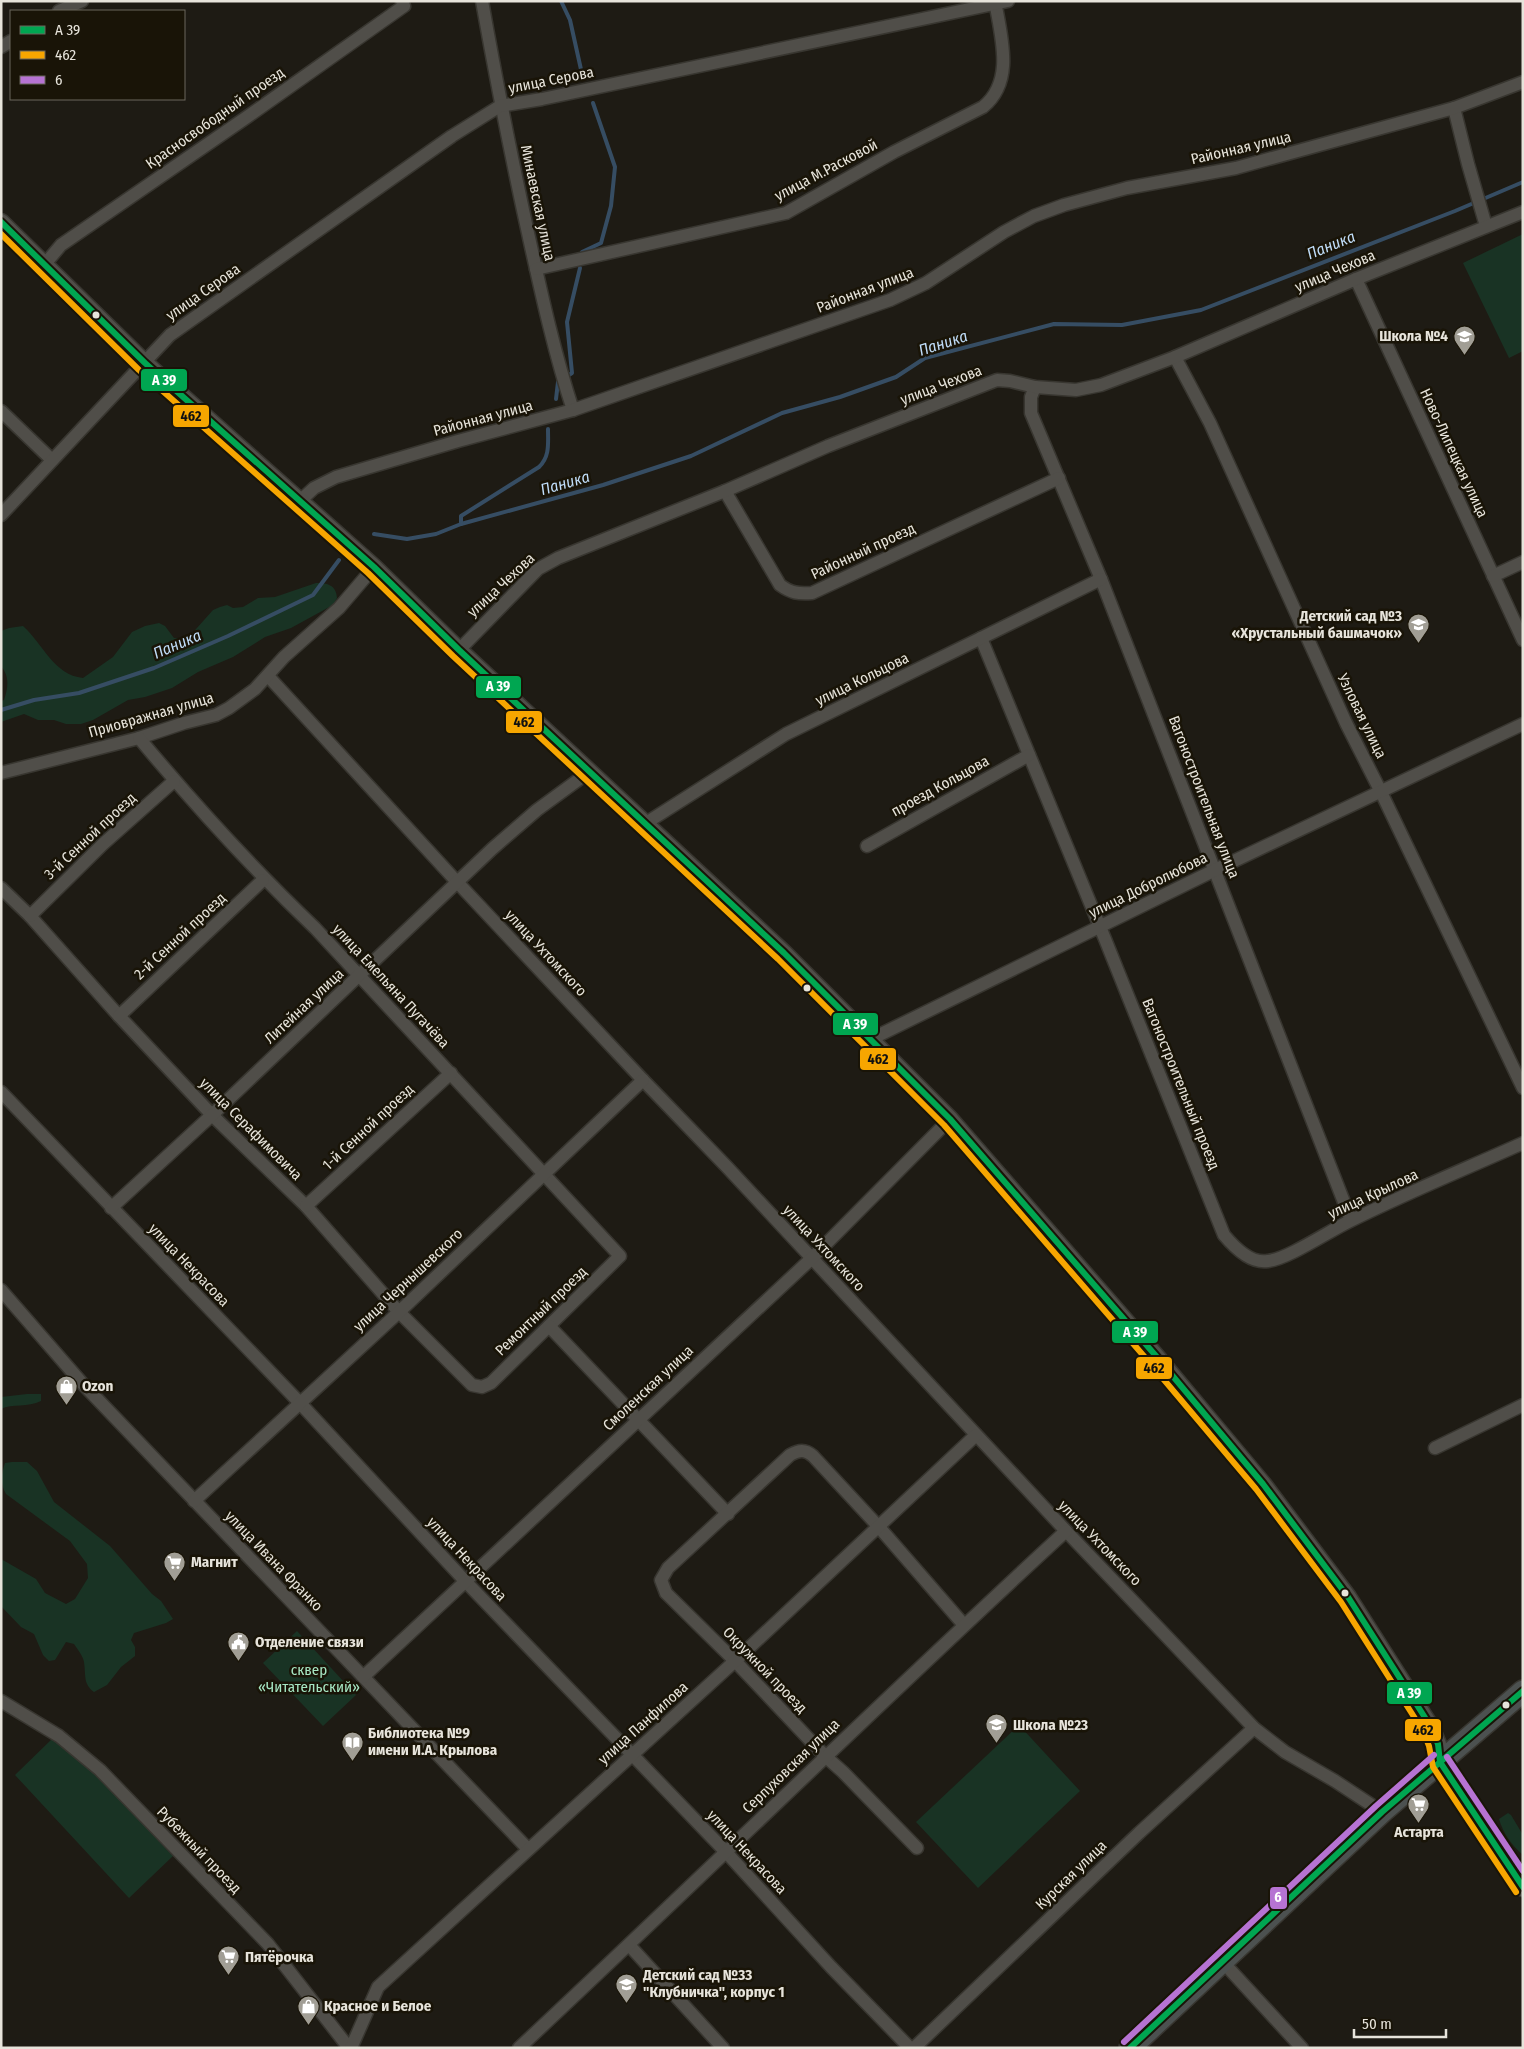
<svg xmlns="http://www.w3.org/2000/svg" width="1524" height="2049" viewBox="0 0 1524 2049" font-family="'Fira Sans Condensed',sans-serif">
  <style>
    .green { fill: #193324 }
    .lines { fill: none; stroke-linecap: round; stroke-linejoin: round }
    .stream { stroke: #364d63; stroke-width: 4 }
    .minor-casing { stroke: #383630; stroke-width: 15 }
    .tertiary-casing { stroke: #383630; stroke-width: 19 }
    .secondary-casing { stroke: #383630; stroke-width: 21 }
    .primary-casing { stroke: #383630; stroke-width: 24 }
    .minor { stroke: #504e49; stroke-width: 12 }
    .tertiary { stroke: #504e49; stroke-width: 16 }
    .secondary { stroke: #504e49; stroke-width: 19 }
    .primary { stroke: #4c5150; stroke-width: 21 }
    .bus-1-casing { stroke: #191407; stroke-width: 10 }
    .bus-2-casing { stroke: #191407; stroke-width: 10 }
    .bus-3-casing { stroke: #191407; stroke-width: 10 }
    .bus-1 { stroke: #00a651; stroke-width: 6 }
    .bus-2 { stroke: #f7a600; stroke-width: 6 }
    .bus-3 { stroke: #b673d3; stroke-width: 6 }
    .bus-dot { fill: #e7e4db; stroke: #191407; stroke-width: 2 }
    .labels { text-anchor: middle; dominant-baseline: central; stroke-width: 5; stroke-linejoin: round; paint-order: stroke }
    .street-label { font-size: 15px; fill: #e7e4db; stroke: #191407 }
    .poi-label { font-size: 15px; font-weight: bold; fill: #e7e4db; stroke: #191407; text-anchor: start }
    .park-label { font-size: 15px; fill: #a6e6c3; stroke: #191407 }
    .water-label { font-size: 16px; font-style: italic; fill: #c0ddf9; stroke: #191407 }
    .line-badge { stroke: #191407; stroke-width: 2 }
    .badge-label { font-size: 14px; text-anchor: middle; font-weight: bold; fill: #fff }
    .pale-badge-label { font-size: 14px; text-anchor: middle; font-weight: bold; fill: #111 }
  </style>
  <rect width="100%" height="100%" fill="#1e1b14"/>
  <g class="green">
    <polygon points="1523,234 1523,351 1509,358 1463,263"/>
    <path d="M 316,583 C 328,583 336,585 337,598 L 333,605 L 291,628 L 265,637 L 233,657 L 198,672 L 172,688 L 145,697 L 128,700 L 93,720 L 81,724 L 66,724 L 54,720 L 38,720 L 24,714 L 1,722 L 1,701 L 4,700 C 8,688 10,677 1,666 L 1,631 L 9,628 L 23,626 C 43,644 54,675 83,678 L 113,657 L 132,632 L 145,626 L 159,623 L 165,626 L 174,638 L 188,638 L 213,610 L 220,607 L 227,605 L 233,608 L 243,607 L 258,598 L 275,597 Z"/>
    <path d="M 27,1394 L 41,1394 L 41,1401 C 28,1408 12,1403 1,1409 L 1,1397 Z"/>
    <path d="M 12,1462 L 27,1462 L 37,1471 L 54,1502 L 110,1546 L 152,1594 L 161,1601 L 173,1619 L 166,1623 L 134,1633 L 131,1640 L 135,1647 L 135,1656 L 121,1667 L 107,1685 L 94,1692 C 83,1684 86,1675 84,1662 C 83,1656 78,1650 74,1644 L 66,1642 L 55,1660 L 49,1661 L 43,1655 L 34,1634 L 21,1627 L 1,1606 L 1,1559 L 36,1579 L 45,1593 L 66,1604 L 75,1599 L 88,1578 L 87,1564 L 70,1541 L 6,1494 C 0,1483 1,1475 5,1463 Z"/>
    <polygon points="297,1631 356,1695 323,1726 263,1663"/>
    <polygon points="1019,1725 1080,1791 978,1888 916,1822"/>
    <path d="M 52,1739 C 98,1771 134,1815 173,1856 L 129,1898 L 15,1775 Z"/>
    <path d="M 1508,1813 L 1511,1815 L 1523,1835 L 1523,1855 C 1512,1846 1503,1833 1499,1819 Z"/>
  </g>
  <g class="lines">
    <g class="stream">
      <polyline points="561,1 570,20 582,74"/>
      <polyline points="582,252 601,243 611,206 615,167 593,103"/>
      <polyline points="556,399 558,382 572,373 567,322 580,268"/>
      <path d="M 461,524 L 461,516 L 539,467 C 550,456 548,444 548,429"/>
      <polyline points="374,534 407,539 436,534 461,524 603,485 691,456 782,413 840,397 896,377 925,358 1054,324 1122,325 1201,310 1455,211 1523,182"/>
      <polyline points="1,710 34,700 79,693 154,668 228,636 313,595 339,560"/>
    </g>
    <defs>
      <g id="minor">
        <path d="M 482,1 C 496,79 511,156 528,233 C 541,292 554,352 573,410"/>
        <polyline points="59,11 82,1"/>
        <polyline points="1,47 11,41"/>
        <polyline points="1454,108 1468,164 1486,226"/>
        <polyline points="45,264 61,245 247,117 404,6 402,1"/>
        <path d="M 536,269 L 786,213 L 894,152 L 983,107 C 1015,81 1001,37 995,1"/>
        <polyline points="1356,279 1523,640"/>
        <polyline points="1175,357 1210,423 1346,723 1381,792 1523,1088"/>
        <polyline points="1035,387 1031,397 1031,413 1101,579 1351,1220"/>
        <polyline points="1,411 52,460"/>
        <path d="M 725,491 L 780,585 C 791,593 798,594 812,593 L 1059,478"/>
        <polyline points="301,500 314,488 336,477 458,441 573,410 890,300 926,283 1004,232 1034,216 1064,205 1127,188 1236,168 1454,108 1523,82"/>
        <polyline points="1,515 170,335 452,136 500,106 542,99 1008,1"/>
        <polyline points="1493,576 1523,562"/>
        <path d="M 981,638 L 1105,939 L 1224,1235 C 1234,1247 1251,1264 1268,1261 C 1288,1259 1329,1231 1350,1221 C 1406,1193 1465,1169 1523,1143"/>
        <polyline points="459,650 538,569 558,558 725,491 828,446 997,380 1010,381 1035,387 1076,390 1101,385 1175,357 1356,279 1523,212"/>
        <polyline points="268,676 458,883 643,1080 727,1167 1066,1531 1254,1728 1285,1752 1335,1781 1382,1812"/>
        <polyline points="1,773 139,738 184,723 216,715 229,708 255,689 284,657 339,608 374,567"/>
        <polyline points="646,823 786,734 1101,579"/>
        <polyline points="867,846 1029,755"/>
        <path d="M 1,888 L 30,916 L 119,1016 L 212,1115 L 306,1206 L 399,1312 L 472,1385 L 482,1387 L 491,1383 L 620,1256 L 315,928 C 252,868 194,804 139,738"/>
        <polyline points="30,916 103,844 174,781"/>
        <polyline points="119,1016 263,880"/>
        <polyline points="871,1039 1215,870 1523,724"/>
        <polyline points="1,1092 299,1402 466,1582 725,1851 831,1967 910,2048"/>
        <polyline points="306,1206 451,1073"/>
        <polyline points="111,1208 212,1115 492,849 537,810 589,772"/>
        <polyline points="1,1290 81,1382 528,1849"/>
        <polyline points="549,1326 728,1514"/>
        <polyline points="1435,1448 1523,1405"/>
        <polyline points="194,1501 399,1312 643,1080"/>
        <polyline points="363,1677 811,1259 950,1119"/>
        <polyline points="1,1701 59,1736 100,1770 268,1944 349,2048"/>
        <path d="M 917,1848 L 843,1772 L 825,1756 L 735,1661 L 666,1593 L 661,1580 L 668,1568 L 790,1455 C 799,1450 805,1449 813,1456 L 879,1527 L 964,1625"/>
        <polyline points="629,1945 723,2048"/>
        <polyline points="1222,1961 1302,2048"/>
        <polyline points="351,2048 378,1987 735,1661 976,1435"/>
        <path d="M 519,2048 C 702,1877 881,1701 1066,1531"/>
        <polyline points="914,2048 1139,1833 1254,1728"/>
      </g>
      <polyline id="tertiary" points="1,222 145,363 374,567 459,650 784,953 950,1119 1156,1356 1263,1484 1348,1597 1431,1727 1438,1744 1440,1762"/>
      <polyline id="secondary" points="1440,1762 1523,1887"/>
      <polyline id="primary" points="1130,2048 1382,1812 1523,1691"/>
    </defs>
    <use href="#minor" class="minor-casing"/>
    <use href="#tertiary" class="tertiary-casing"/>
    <use href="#secondary" class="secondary-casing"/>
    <use href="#primary" class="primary-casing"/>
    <use href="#minor" class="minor"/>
    <use href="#tertiary" class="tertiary"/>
    <use href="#secondary" class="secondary"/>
    <use href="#primary" class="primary"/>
    <defs>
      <g id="bus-1">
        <polyline points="1,222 145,363 374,567 459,650 784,953 950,1119 1156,1356 1263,1484 1348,1597 1431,1727 1438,1744 1440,1762 1523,1887"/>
        <polyline points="1130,2048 1382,1812 1523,1691"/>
      </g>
      <polyline id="bus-2" points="1,234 139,370 368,573 453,656 778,959 944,1125 1149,1362 1256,1489 1341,1602 1423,1731 1429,1746 1433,1767 1516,1892"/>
      <g id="bus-3">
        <polyline points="1447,1757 1523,1871"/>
        <polyline points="1124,2042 1376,1806 1434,1755"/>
      </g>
    </defs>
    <use href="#bus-1" class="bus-1-casing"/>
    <use href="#bus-2" class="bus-2-casing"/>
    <use href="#bus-3" class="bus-3-casing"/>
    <use href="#bus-1" class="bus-1"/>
    <use href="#bus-2" class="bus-2"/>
    <use href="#bus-3" class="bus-3"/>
  </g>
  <defs>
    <symbol id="school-pin" viewBox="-11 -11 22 30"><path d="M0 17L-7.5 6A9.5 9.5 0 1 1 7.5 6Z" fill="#a19e95" stroke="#191407"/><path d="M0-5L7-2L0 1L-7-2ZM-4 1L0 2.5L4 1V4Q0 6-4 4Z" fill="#fff"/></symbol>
    <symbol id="shop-pin" viewBox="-11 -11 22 30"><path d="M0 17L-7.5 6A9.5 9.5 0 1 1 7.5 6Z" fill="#a19e95" stroke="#191407"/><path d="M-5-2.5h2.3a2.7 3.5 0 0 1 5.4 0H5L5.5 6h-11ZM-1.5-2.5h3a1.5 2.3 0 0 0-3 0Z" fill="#fff"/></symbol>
    <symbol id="supermarket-pin" viewBox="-11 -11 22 30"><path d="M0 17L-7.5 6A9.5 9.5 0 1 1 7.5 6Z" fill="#a19e95" stroke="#191407"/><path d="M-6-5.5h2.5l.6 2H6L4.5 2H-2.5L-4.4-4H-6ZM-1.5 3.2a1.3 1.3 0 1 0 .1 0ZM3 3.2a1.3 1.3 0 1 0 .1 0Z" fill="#fff"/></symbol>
    <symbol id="civic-pin" viewBox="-11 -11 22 30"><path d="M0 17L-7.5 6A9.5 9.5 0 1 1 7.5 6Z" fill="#a19e95" stroke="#191407"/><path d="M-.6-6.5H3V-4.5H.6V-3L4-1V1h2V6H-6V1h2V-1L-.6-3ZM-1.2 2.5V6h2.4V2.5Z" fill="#fff"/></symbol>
    <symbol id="library-pin" viewBox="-11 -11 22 30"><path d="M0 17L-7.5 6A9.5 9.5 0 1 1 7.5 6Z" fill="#a19e95" stroke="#191407"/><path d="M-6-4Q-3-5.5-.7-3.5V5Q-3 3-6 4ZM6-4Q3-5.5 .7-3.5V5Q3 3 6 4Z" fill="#fff"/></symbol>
  </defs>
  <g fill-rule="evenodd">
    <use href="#school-pin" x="1452" y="324" width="25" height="34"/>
    <use href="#school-pin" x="1406" y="612" width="25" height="34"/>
    <use href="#shop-pin" x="54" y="1374" width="25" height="34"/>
    <use href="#supermarket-pin" x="162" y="1550" width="25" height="34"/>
    <use href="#civic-pin" x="226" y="1630" width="25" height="34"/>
    <use href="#school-pin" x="984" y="1712" width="25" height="34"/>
    <use href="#library-pin" x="340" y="1730" width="25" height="34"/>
    <use href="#supermarket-pin" x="1406" y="1792" width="25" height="34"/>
    <use href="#supermarket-pin" x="216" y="1944" width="25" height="34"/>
    <use href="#school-pin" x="614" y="1972" width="25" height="34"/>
    <use href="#shop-pin" x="296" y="1994" width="25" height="34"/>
  </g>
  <g class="bus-dot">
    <circle cx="96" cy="315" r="4.5"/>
    <circle cx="807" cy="988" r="4.5"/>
    <circle cx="1345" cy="1593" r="4.5"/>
    <circle cx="1506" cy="1705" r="4.5"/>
  </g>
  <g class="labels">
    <g class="street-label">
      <text transform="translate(551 80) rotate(-11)">улица Серова</text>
      <text transform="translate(215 118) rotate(-35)">Красносвободный проезд</text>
      <text transform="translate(1241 148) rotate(-13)">Районная улица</text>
      <text transform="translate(826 170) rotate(-28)">улица М.Расковой</text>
      <text transform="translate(538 203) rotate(78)">Минаевская улица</text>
      <text transform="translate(1335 271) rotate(-23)">улица Чехова</text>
      <text transform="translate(865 290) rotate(-21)">Районная улица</text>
      <text transform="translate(203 292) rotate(-35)">улица Серова</text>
      <text transform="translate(941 385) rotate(-21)">улица Чехова</text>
      <text transform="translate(483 418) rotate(-15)">Районная улица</text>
      <text transform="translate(1454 453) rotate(65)">Ново-Липецкая улица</text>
      <text transform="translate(863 551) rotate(-25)">Районный проезд</text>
      <text transform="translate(501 585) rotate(-43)">улица Чехова</text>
      <text transform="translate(862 679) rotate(-26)">улица Кольцова</text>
      <text transform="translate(151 715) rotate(-16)">Приовражная улица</text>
      <text transform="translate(1362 716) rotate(64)">Узловая улица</text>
      <text transform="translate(940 786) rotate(-29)">проезд Кольцова</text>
      <text transform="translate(1204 797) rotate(69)">Вагоностроительная улица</text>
      <text transform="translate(90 836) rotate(-43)">3-й Сенной проезд</text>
      <text transform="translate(1148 885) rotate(-26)">улица Добролюбова</text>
      <text transform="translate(180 936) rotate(-43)">2-й Сенной проезд</text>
      <text transform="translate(546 953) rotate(47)">улица Ухтомского</text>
      <text transform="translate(391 986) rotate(47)">улица Емельяна Пугачёва</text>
      <text transform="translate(304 1006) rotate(-43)">Литейная улица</text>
      <text transform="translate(1181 1084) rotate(68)">Вагоностроительный проезд</text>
      <text transform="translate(368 1127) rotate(-43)">1-й Сенной проезд</text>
      <text transform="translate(251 1129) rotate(45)">улица Серафимовича</text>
      <text transform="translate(1373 1194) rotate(-25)">улица Крылова</text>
      <text transform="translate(824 1248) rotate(47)">улица Ухтомского</text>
      <text transform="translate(189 1265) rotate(46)">улица Некрасова</text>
      <text transform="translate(408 1280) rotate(-43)">улица Чернышевского</text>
      <text transform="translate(541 1311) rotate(-44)">Ремонтный проезд</text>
      <text transform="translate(648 1388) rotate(-43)">Смоленская улица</text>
      <text transform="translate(1100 1543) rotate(46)">улица Ухтомского</text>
      <text transform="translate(467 1559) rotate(47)">улица Некрасова</text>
      <text transform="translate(274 1561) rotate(46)">улица Ивана Франко</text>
      <text transform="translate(765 1670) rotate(46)">Окружной проезд</text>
      <text transform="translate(643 1723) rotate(-42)">улица Панфилова</text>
      <text transform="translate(791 1766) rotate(-44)">Серпуховская улица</text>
      <text transform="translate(199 1850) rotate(46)">Рубежный проезд</text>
      <text transform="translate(747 1852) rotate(47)">улица Некрасова</text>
      <text transform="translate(1071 1875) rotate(-44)">Курская улица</text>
    </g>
    <g class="poi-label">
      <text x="1448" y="336" text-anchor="end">Школа №4</text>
      <text x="1402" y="616" text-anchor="end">Детский сад №3<tspan x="1402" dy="17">«Хрустальный башмачок»</tspan></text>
      <text x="82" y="1386">Ozon</text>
      <text x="191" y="1562">Магнит</text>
      <text x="255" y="1642">Отделение связи</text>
      <text x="1013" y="1725">Школа №23</text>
      <text x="368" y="1733">Библиотека №9<tspan x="368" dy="17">имени И.А. Крылова</tspan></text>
      <text x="1419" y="1832" text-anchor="middle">Астарта</text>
      <text x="245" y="1957">Пятёрочка</text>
      <text x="643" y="1975">Детский сад №33<tspan x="643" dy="17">"Клубничка", корпус 1</tspan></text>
      <text x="324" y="2006">Красное и Белое</text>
    </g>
    <g class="park-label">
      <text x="309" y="1670">сквер<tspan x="309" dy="17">«Читательский»</tspan></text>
    </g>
    <g class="water-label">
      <text transform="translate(1331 245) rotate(-22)">Паника</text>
      <text transform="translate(943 343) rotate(-18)">Паника</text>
      <text transform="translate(565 483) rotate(-16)">Паника</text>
      <text transform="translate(177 644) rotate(-23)">Паника</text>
    </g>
  </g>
  <g class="line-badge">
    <rect x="140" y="368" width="48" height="24" rx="5" fill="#00a651"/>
    <rect x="172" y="404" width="38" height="24" rx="5" fill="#f7a600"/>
    <rect x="475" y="675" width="47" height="24" rx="5" fill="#00a651"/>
    <rect x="505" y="710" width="38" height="24" rx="5" fill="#f7a600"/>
    <rect x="832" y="1012" width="47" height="24" rx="5" fill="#00a651"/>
    <rect x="859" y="1047" width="38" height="24" rx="5" fill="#f7a600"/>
    <rect x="1111" y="1320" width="48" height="24" rx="5" fill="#00a651"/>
    <rect x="1135" y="1356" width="38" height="24" rx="5" fill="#f7a600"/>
    <rect x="1386" y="1681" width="47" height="24" rx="5" fill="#00a651"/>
    <rect x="1404" y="1718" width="38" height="24" rx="5" fill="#f7a600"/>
    <rect x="1269" y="1886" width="19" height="24" rx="5" fill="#b673d3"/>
  </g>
  <g class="badge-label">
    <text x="164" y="385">А 39</text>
    <text x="498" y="691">А 39</text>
    <text x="855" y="1029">А 39</text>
    <text x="1135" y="1337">А 39</text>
    <text x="1409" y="1698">А 39</text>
    <text x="1278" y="1902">6</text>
  </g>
  <g class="pale-badge-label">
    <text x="191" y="421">462</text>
    <text x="524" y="727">462</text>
    <text x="878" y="1064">462</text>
    <text x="1154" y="1373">462</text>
    <text x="1423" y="1735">462</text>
  </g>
  <rect width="1524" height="2049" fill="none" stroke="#e7e4db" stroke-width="5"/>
  <rect x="10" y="10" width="175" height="90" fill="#191407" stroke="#6b675c"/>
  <rect x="20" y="26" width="25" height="8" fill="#00a651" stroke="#6b675c"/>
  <text x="55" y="35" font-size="15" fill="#e7e4db">А 39</text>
  <rect x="20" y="51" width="25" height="8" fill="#f7a600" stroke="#6b675c"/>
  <text x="55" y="60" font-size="15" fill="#e7e4db">462</text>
  <rect x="20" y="76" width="25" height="8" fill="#b673d3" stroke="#6b675c"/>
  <text x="55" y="85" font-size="15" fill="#e7e4db">6</text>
  <path d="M1354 2029v8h92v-8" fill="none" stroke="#e7e4db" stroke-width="2.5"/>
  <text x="1362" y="2029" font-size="15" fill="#e7e4db" stroke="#191407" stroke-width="4" paint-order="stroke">50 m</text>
</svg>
